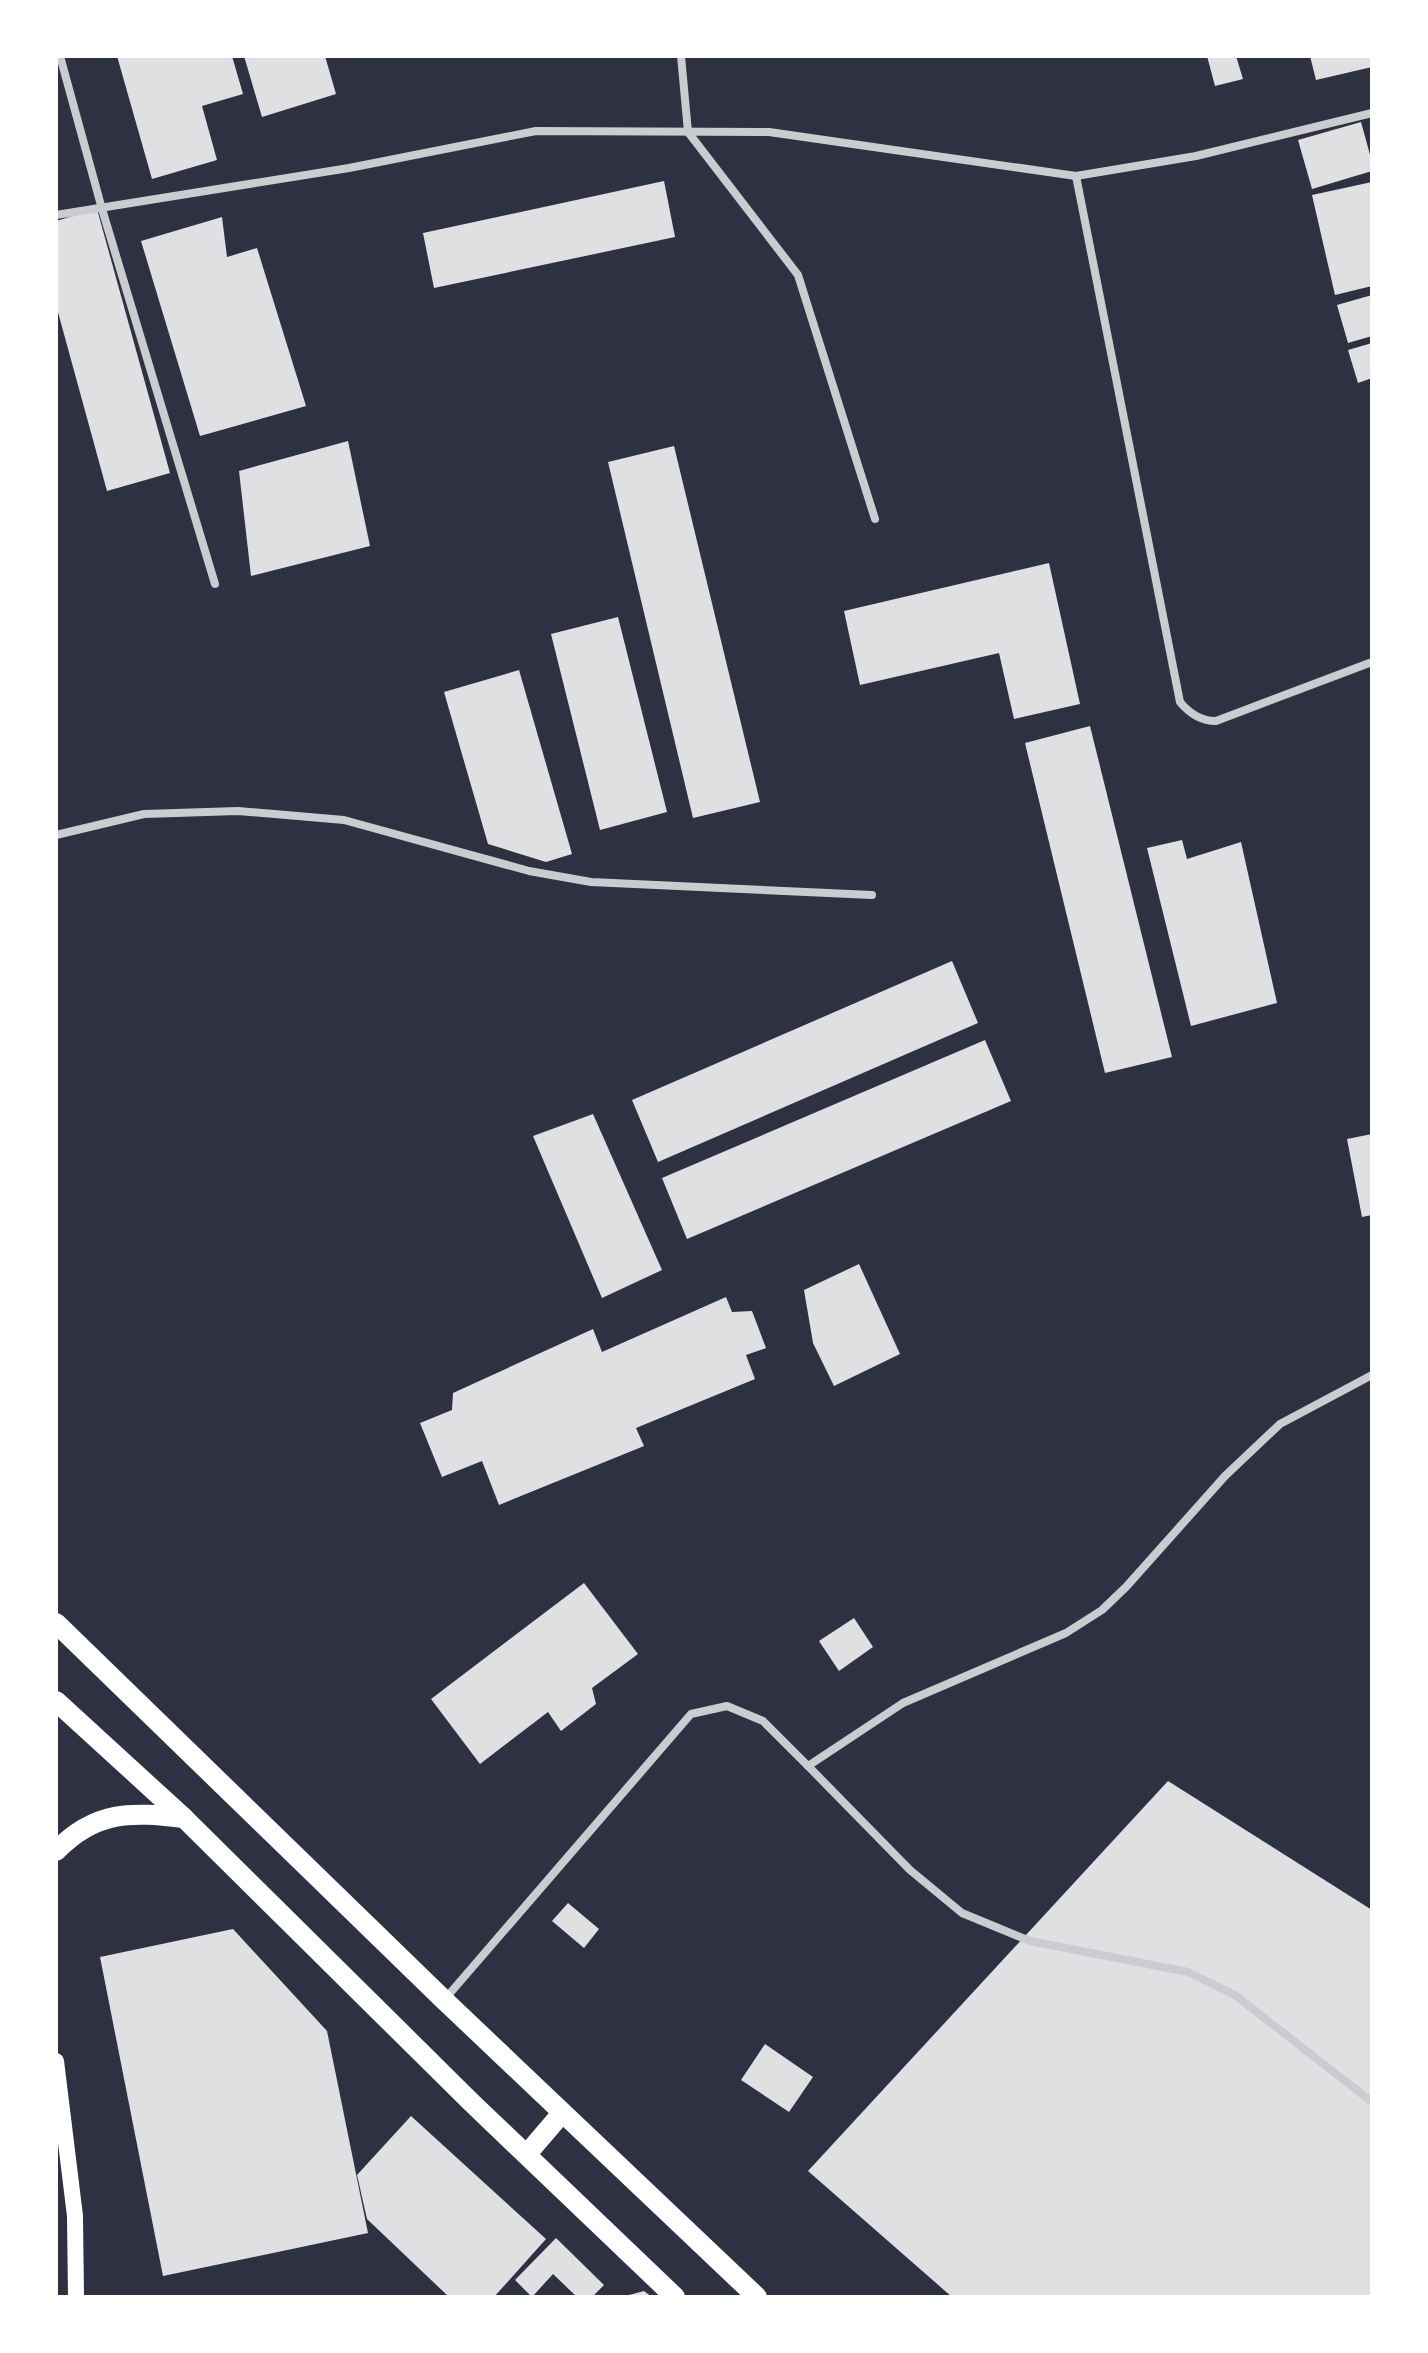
<svg xmlns="http://www.w3.org/2000/svg" width="1428" height="2353" viewBox="0 0 1428 2353" font-family="'Work Sans',sans-serif">
  <style>
    .building { fill: #e0e0e3 }
    .lines { fill: none; stroke-linecap: round; stroke-linejoin: round }
    .minor { stroke: #caccd0; stroke-width: 8 }
    .secondary { stroke: #fff; stroke-width: 16 }
    .primary { stroke: #fff; stroke-width: 20 }
  </style>
  <rect width="100%" height="100%" fill="#2d3142"/>
  <g class="building">
    <polygon points="117,56 232,56 243,94 202,106 217,160 152,179"/>
    <polygon points="244,56 325,56 336,94 262,117"/>
    <polygon points="1207,56 1236,56 1243,79 1215,86"/>
    <polygon points="1310,56 1372,56 1372,67 1316,80"/>
    <polygon points="1361,122 1372,162 1372,171 1312,189 1298,140"/>
    <polygon points="664,181 675,237 434,288 423,233"/>
    <polygon points="1372,182 1372,286 1335,295 1312,195"/>
    <polygon points="97,209 170,473 107,491 56,305 56,221"/>
    <polygon points="222,217 227,257 257,248 306,406 200,436 141,241"/>
    <polygon points="1372,295 1372,336 1348,343 1337,305"/>
    <polygon points="1372,343 1372,378 1358,383 1348,350"/>
    <polygon points="348,441 370,546 251,576 239,471"/>
    <polygon points="674,446 760,802 693,818 608,462"/>
    <polygon points="1049,563 1080,704 1014,719 999,653 860,685 844,611"/>
    <polygon points="618,617 667,812 600,830 551,634"/>
    <polygon points="519,670 572,854 546,862 488,844 444,692"/>
    <polygon points="1090,726 1172,1057 1105,1073 1025,743"/>
    <polygon points="1182,840 1187,859 1241,842 1277,1003 1191,1026 1147,848"/>
    <polygon points="952,961 978,1023 658,1162 632,1100"/>
    <polygon points="985,1040 1011,1101 687,1239 662,1178"/>
    <polygon points="593,1114 662,1270 602,1298 533,1136"/>
    <polygon points="1372,1134 1372,1215 1362,1217 1347,1139"/>
    <polygon points="859,1264 900,1354 834,1386 813,1343 804,1290"/>
    <polygon points="726,1297 732,1312 752,1311 766,1348 746,1355 755,1379 636,1428 644,1446 499,1505 482,1461 442,1477 420,1423 452,1410 453,1393 593,1329 602,1352"/>
    <polygon points="584,1583 638,1654 592,1688 596,1704 561,1731 548,1712 480,1764 431,1699"/>
    <polygon points="854,1618 873,1647 839,1671 819,1641"/>
    <polygon points="1168,1781 1372,1910 1372,2297 952,2297 808,2171"/>
    <polygon points="568,1903 599,1929 584,1948 552,1921"/>
    <polygon points="233,1929 327,2031 368,2233 163,2276 100,1957"/>
    <polygon points="765,2044 813,2077 789,2112 741,2080"/>
    <polygon points="411,2116 546,2239 494,2297 449,2297 367,2219 357,2175"/>
    <polygon points="556,2238 604,2285 592,2297 577,2297 553,2274 532,2297 515,2280"/>
    <polygon points="644,2291 652,2297 625,2297 625,2296"/>
  </g>
  <g class="lines">
    <g class="minor">
      <polyline points="60,56 102,209 215,584"/>
      <polyline points="681,56 688,132 798,275 875,519"/>
      <path d="M 1076,176 L 1180,702 C 1189,713 1201,721 1216,721 L 1372,662"/>
      <polyline points="56,215 349,168 536,131 769,132 1076,176 1196,156 1372,113"/>
      <polyline points="56,835 144,814 238,811 344,820 529,871 591,882 872,895"/>
      <polyline points="808,1766 910,1870 962,1913 1030,1941 1188,1972 1235,1995 1372,2102"/>
      <polyline points="445,1999 691,1714 727,1706 763,1721 808,1766 903,1703 1066,1633 1102,1610 1126,1587 1225,1476 1280,1424 1372,1375"/>
    </g>
    <polyline class="secondary" points="56,2061 75,2216 76,2297"/>
    <g class="primary">
      <polyline points="56,1623 444,2000 757,2297"/>
      <polyline points="56,1701 184,1818 472,2103 675,2297"/>
      <path d="M 56,1851 C 96,1810 131,1812 184,1818"/>
      <polyline points="527,2154 562,2113"/>
    </g>
  </g>
  <rect width="1428" height="2353" fill="none" stroke="#ffffff" stroke-width="116"/>
</svg>
